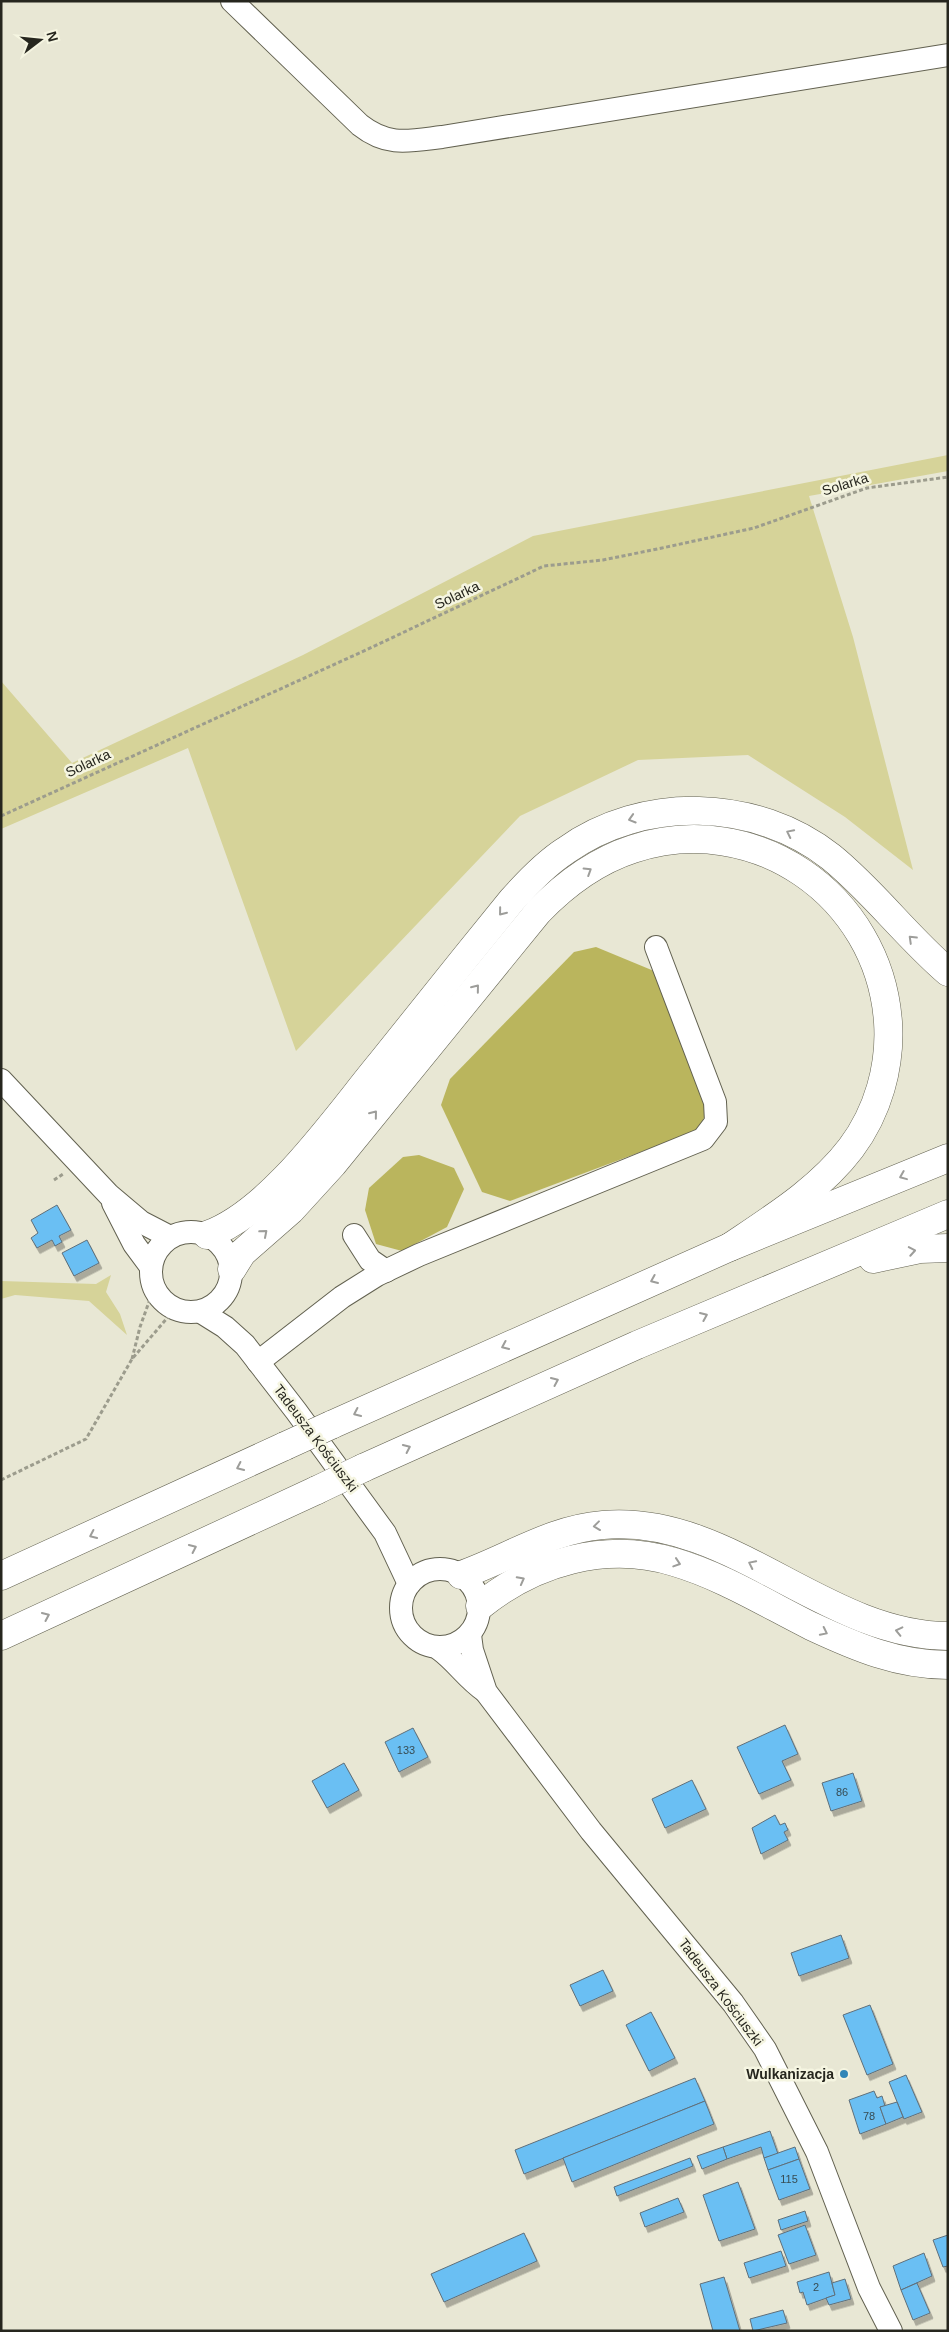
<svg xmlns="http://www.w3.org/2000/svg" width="949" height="2332" viewBox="0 0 949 2332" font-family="Arial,sans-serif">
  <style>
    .green { fill: #d6d399 }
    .water { fill: #bab55d }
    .building { fill: #6abff3; stroke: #5f6f7a; filter: url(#shadow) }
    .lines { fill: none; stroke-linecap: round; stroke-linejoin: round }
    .minor-casing { stroke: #626150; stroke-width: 24 }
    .highway-casing { stroke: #626150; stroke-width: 29 }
    .path { stroke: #9c9c8d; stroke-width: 3; stroke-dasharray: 4 2.5; stroke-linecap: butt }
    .minor { stroke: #fff; stroke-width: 22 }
    .highway { stroke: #fff; stroke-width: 28 }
    .highway-bridge-casing { stroke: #626150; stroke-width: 29; stroke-linecap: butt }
    .highway-bridge { stroke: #fff; stroke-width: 28 }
    .oneway { stroke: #9d9d9a }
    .poi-dot { fill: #3287b7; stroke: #f5f5e1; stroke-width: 2 }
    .labels { text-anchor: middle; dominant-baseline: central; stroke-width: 5; stroke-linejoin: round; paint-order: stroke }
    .number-label { font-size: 11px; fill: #374c53 }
    .street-label { font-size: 14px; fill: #26261e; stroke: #f5f5e1 }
    .poi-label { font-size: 14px; font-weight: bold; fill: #26261e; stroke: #f5f5e1; text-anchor: end }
  </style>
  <defs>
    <filter id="shadow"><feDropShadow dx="3" dy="5.5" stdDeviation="0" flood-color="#0004"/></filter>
  </defs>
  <rect width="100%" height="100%" fill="#e8e7d4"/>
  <g class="green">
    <polygon points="948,455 948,471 809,496 853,637 913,870 845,817 748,755 638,760 520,816 296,1051 188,748 1,829 1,681 72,763 303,655 533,536"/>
    <polygon points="111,1275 106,1292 120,1314 127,1335 89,1301 15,1295 1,1299 1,1281 96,1284"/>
  </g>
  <g class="water">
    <polygon points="596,947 654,971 709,1105 699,1130 510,1201 482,1192 441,1105 450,1079 574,952"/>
    <polygon points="419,1155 454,1168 464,1189 447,1227 402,1251 376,1244 365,1210 369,1188 403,1157"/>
  </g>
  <g class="building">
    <polygon points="57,1205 71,1230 59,1236 62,1242 55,1246 52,1240 37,1248 31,1238 38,1233 31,1220"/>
    <polygon points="87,1240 99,1263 74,1276 62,1253"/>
    <polygon points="785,1725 798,1754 782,1761 791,1780 759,1794 737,1747"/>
    <polygon points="413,1728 428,1757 399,1772 385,1742"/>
    <polygon points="344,1763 359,1790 327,1808 312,1781"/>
    <polygon points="853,1773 862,1801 831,1811 822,1783"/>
    <polygon points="692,1780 706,1809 665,1828 652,1799"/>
    <polygon points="775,1815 780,1825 785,1823 788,1830 784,1832 788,1840 761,1854 752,1828"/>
    <polygon points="841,1935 849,1958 799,1976 791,1953"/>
    <polygon points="603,1970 613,1991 580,2006 570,1985"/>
    <polygon points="870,2005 893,2064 867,2075 843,2015"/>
    <polygon points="651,2012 675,2058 649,2071 626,2025"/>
    <polygon points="906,2075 922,2112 904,2119 889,2082"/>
    <polygon points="695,2078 705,2101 524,2174 515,2150"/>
    <polygon points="874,2091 877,2098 882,2096 885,2106 880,2107 886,2124 860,2134 849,2100"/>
    <polygon points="705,2101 714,2124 572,2182 563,2158"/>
    <polygon points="897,2102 903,2117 886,2124 880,2107"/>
    <polygon points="770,2131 778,2154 764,2158 761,2147 727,2159 723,2147"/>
    <polygon points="723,2147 727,2159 702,2169 697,2156"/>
    <polygon points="795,2147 799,2159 768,2170 764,2158"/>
    <polygon points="690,2158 693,2166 617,2196 614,2187"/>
    <polygon points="799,2159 810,2189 779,2200 768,2170"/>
    <polygon points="738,2182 755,2229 719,2241 703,2195"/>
    <polygon points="678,2198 684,2212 645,2227 640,2213"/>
    <polygon points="805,2211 808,2221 781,2230 778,2220"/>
    <polygon points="805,2225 816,2255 789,2264 778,2235"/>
    <polygon points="524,2233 537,2261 444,2302 431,2274"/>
    <polygon points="948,2235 948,2266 943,2267 933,2240"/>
    <polygon points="781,2251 786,2266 749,2278 744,2263"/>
    <polygon points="924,2253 932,2276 901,2290 893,2266"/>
    <polygon points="829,2272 835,2295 807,2305 803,2292 800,2293 797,2282"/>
    <polygon points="724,2277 740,2331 713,2331 700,2284"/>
    <polygon points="845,2279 851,2299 829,2305 826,2298 835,2295 832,2283"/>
    <polygon points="917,2283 930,2313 913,2320 901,2290"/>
    <polygon points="783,2310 787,2323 753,2331 750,2319"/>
  </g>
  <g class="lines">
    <defs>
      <g id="minor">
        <path d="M 232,1 L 360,125 C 388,147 409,141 442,137 L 948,55"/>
        <polyline points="1,1080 109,1195 141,1222 170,1237"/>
        <polyline points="113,1203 134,1244 151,1267"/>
        <circle cx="191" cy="1272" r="40"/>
        <polyline points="354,1235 370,1260 386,1271"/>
        <polyline points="201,1312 225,1327 245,1345 296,1411 385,1533 409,1584"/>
        <polyline points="258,1362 342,1297 377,1275 419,1255 703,1139 716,1122 715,1102 656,947"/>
        <circle cx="440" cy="1608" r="39"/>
        <polyline points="470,1635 472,1650 486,1692 591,1831 733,2003 765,2049 817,2152 869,2288 891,2331"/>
        <path d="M 439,1649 C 456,1661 467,1679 485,1691"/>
      </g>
      <g id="highway">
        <path d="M 207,1235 C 272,1212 337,1116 381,1063 C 424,1009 468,954 512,900 C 528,882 545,864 565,851 C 643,795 756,798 831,857 C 873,891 906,936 948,972"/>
        <polyline points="873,1259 920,1249 948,1248"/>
        <path d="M 232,1269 L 242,1253 L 291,1210 L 333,1164 L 538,912 C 565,884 596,861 633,849 C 754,809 879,895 888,1022 C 891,1066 878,1112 851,1148 C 820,1189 773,1218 730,1247"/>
        <polyline points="331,1425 730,1247 948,1158"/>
        <polyline points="363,1468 637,1345 948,1214"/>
        <path d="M 461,1575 C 509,1558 551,1529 603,1525 C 730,1514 823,1635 948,1636"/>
        <polyline points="1,1576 285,1446"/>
        <path d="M 480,1606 C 534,1562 606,1541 674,1562 C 722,1576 767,1604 811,1626 C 856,1647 898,1665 948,1665"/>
        <polyline points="1,1636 317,1490"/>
      </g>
    </defs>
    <use href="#minor" class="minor-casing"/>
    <use href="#highway" class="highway-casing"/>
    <g class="path">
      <polyline points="1,816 366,650 544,566 603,560 662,548 754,528 867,488 948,477"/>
      <polyline points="54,1180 63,1174"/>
      <polyline points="132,1359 140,1327 154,1288"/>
      <polyline points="1,1480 86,1439 132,1359 175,1309"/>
    </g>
    <use href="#minor" class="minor"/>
    <use href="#highway" class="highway"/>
    <defs>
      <g id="highway-bridge">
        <polyline points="285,1446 331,1425"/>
        <polyline points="317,1490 363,1468"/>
      </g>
    </defs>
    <use href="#highway-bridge" class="highway-bridge-casing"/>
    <use href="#highway-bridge" class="highway-bridge"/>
  </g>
  <defs><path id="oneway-chevron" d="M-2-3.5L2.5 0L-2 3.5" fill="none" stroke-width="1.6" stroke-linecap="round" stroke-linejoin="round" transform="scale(1.25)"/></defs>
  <g class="oneway">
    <use href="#oneway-chevron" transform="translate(632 819) rotate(163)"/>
    <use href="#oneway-chevron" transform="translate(790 833) rotate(-154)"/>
    <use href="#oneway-chevron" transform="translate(588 871) rotate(-32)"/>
    <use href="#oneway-chevron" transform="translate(502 912) rotate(129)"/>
    <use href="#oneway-chevron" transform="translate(912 939) rotate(-136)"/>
    <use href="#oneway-chevron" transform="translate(476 988) rotate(-51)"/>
    <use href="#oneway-chevron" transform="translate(374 1114) rotate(-51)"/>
    <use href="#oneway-chevron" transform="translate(903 1176) rotate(158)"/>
    <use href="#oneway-chevron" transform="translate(264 1233) rotate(-41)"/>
    <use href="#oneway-chevron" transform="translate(912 1251) rotate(-10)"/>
    <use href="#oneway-chevron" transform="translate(654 1280) rotate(157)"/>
    <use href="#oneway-chevron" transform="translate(704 1316) rotate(-23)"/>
    <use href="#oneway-chevron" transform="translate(505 1346) rotate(156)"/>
    <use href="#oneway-chevron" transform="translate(555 1381) rotate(-24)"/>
    <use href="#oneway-chevron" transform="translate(357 1413) rotate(155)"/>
    <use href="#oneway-chevron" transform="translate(407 1448) rotate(-25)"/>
    <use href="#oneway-chevron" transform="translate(240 1467) rotate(155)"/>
    <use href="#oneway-chevron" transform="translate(597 1526) rotate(173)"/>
    <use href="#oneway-chevron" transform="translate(93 1535) rotate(155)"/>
    <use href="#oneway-chevron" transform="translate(193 1548) rotate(-25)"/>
    <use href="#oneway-chevron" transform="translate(677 1563) rotate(18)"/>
    <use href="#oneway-chevron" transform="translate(752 1564) rotate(-154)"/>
    <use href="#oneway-chevron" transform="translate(521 1580) rotate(-28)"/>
    <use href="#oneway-chevron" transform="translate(46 1616) rotate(-24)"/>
    <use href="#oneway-chevron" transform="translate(899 1631) rotate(-167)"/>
    <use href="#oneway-chevron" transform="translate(824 1632) rotate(26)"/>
  </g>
  <circle class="poi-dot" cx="844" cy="2074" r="5"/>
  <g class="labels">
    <g class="number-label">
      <text x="406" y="1750">133</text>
      <text x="842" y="1792">86</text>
      <text x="869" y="2116">78</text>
      <text x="789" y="2179">115</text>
      <text x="816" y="2287">2</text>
    </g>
    <g class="street-label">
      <text transform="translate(845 484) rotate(-17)">Solarka</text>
      <text transform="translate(457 595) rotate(-25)">Solarka</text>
      <text transform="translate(88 763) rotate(-25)">Solarka</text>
      <text transform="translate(316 1438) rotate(53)">Tadeusza Kościuszki</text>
      <text transform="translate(721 1992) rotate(53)">Tadeusza Kościuszki</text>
    </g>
    <g class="poi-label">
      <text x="834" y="2074">Wulkanizacja</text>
    </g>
  </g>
  <rect width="949" height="2332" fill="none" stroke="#26261e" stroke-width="5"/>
  <g transform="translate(40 40) rotate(74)" stroke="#f5f5e1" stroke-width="4" paint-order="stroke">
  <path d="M0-4L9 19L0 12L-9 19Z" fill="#26261e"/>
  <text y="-8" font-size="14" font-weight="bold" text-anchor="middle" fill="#26261e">N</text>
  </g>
</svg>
